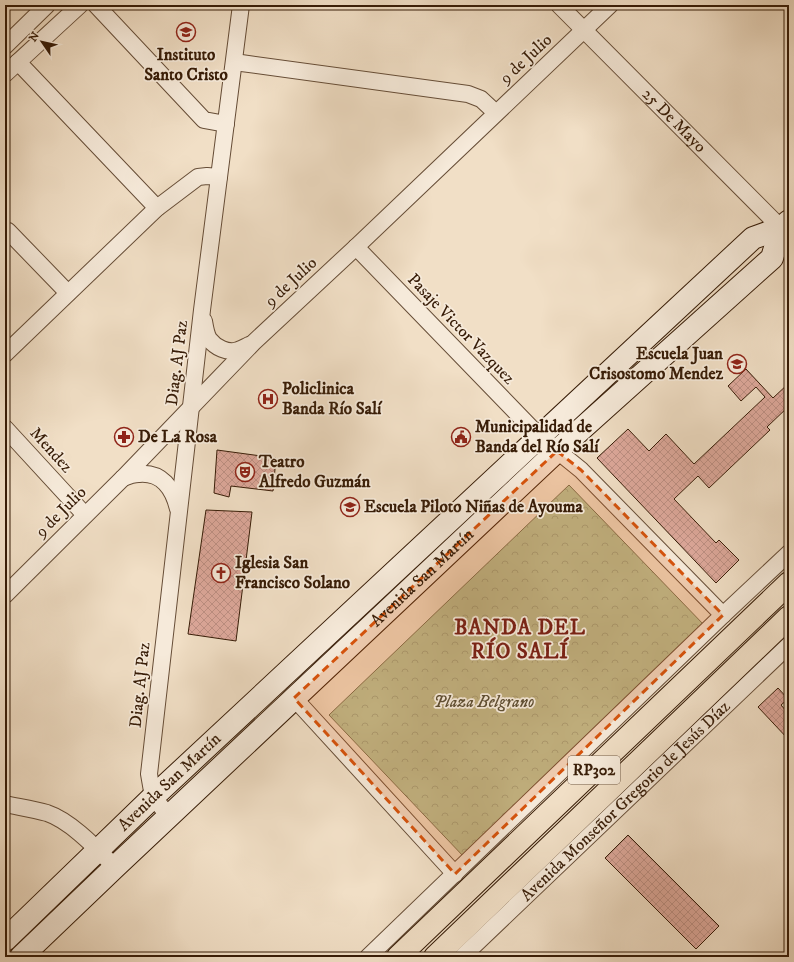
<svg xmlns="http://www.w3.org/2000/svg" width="794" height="962" viewBox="0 0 794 962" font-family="'IM FELL DW Pica',serif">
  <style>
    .park { fill: url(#park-crowns); stroke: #786f4f }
    .building { fill: url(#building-cross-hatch); stroke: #371c07 }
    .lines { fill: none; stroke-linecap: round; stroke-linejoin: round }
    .street-casing { stroke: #664d37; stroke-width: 18 }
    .secondary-casing { stroke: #371c07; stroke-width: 24 }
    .primary-casing { stroke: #371c07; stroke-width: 24 }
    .street { stroke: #f6eada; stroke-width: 16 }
    .secondary { stroke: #f6eada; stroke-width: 22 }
    .primary { stroke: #f1dfc6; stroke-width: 22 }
    .marked { fill: #d6530c; fill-opacity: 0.2; stroke: #d6530c; stroke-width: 3; stroke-dasharray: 8 5; stroke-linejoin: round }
    .labels { text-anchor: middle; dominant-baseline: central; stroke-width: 3.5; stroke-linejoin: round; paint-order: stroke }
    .shield { fill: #f6eada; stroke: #705a46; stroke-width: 1 }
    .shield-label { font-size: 16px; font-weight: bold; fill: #371c07 }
    .poi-label { font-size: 17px; font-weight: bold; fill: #371c07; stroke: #f6eada; text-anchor: start }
    .street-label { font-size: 17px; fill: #371c07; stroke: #f6eada }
    .park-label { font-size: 17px; font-style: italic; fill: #5e4e32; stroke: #f6eada }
    .district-label { font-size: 21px; font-weight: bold; letter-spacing: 1px; fill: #7a1f14; stroke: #f6eada }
  </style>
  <defs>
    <pattern id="park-crowns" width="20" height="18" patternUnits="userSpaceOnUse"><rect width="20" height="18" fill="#b8c297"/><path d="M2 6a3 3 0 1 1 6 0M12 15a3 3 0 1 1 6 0" fill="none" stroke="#9fa681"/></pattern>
    <pattern id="building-cross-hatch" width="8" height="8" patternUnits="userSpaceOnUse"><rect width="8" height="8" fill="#dda89b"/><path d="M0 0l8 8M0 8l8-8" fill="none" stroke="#be9084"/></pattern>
  </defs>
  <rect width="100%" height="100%" fill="#f1dfc6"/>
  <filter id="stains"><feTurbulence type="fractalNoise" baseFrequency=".005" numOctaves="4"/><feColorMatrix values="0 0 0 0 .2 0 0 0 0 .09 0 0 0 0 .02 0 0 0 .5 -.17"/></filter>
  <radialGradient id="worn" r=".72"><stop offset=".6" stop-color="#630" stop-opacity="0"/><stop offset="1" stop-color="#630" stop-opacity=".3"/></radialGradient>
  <polygon class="park" points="569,485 705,626 464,857 329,715"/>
  <g class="building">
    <polygon points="746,369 773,398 789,383 789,406 767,427 770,430 709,488 698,476 674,499 716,543 719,540 739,560 716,583 597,458 628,429 649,451 666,434 694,464 765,397 756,387 741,401 728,386"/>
    <polygon points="217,450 276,458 273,491 231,486 229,497 214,493"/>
    <polygon points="206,510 252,512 236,641 188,634"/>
    <polygon points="778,688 788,699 781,705 787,712 789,710 789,740 758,707"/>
    <polygon points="628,835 719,926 696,949 605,858"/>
  </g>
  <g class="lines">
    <defs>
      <g id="street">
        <polyline points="96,5 204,120 226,124"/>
        <path id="s1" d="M 559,5 L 781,228"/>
        <polyline points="5,46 47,5"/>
        <polyline points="18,62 157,208"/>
        <polyline points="234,62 468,94 481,99 496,113"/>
        <polyline points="5,74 80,5"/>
        <polyline points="5,233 8,231 68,293"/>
        <polyline points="356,247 539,436 581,470 723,615"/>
        <path d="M 204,321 C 205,327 206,334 209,339 C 215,347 228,354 238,350 C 242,349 245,347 249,345"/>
        <polyline points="5,354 157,208 198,177 207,176 219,177"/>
        <polyline points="5,428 85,515"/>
        <path d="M 123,478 C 128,476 134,474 139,474 C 162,472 173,488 178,509"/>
        <polyline points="5,595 123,478 253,343 356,247 610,5"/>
        <polyline points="294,698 455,874"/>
        <path d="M 5,804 C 19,807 34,809 47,813 C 71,821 97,849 115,867"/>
        <polyline points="169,816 153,797 149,774 202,310 241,5"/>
        <polyline points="368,957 723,615 789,553"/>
        <path id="s2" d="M 462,957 L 789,645"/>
      </g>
      <g id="secondary">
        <path id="s3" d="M 5,940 L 153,797 L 753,238 L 781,228 L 789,221"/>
        <path id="s4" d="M 21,957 L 115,867 L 557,451 L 772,258 L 781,228"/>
      </g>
      <g id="primary">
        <polyline points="398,957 789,583"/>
        <polyline points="435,957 789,617"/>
      </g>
    </defs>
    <use href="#street" class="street-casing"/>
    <use href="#secondary" class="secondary-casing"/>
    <use href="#primary" class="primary-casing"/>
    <use href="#street" class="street"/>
    <use href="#secondary" class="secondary"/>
    <use href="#primary" class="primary"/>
  </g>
  <path class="marked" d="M 557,451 L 581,470 L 723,615 L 455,874 L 294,698 Z"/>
  <defs>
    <symbol id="school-ring" viewBox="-11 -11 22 22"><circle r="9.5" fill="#f6eada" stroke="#8f2418" stroke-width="1.5"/><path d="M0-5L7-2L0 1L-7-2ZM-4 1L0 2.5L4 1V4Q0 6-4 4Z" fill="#8f2418"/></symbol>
    <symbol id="hospital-ring" viewBox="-11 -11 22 22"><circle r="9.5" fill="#f6eada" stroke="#8f2418" stroke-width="1.5"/><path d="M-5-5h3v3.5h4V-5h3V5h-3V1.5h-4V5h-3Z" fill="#8f2418"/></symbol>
    <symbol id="pharmacy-ring" viewBox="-11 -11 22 22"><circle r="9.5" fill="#f6eada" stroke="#8f2418" stroke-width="1.5"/><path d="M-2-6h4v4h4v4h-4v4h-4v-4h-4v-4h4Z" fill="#8f2418"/></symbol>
    <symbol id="civic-ring" viewBox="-11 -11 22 22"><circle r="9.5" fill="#f6eada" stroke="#8f2418" stroke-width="1.5"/><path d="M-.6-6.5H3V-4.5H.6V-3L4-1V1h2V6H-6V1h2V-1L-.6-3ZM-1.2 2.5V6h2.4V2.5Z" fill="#8f2418"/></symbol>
    <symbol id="theatre-ring" viewBox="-11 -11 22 22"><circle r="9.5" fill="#f6eada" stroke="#8f2418" stroke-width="1.5"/><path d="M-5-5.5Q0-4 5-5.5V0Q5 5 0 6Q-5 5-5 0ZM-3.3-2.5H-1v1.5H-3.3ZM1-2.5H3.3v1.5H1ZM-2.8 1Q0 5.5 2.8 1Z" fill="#8f2418"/></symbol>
    <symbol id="church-ring" viewBox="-11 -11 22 22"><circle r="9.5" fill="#f6eada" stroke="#8f2418" stroke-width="1.5"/><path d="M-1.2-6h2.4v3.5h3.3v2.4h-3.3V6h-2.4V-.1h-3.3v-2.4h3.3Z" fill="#8f2418"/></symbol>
  </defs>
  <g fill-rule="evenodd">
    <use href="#school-ring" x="175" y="21" width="22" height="22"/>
    <use href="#school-ring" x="726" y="353" width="22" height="22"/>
    <use href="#hospital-ring" x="257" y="388" width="22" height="22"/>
    <use href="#pharmacy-ring" x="113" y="426" width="22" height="22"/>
    <use href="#civic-ring" x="450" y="426" width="22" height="22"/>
    <use href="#theatre-ring" x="234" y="461" width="22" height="22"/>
    <use href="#school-ring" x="339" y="496" width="22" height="22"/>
    <use href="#church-ring" x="210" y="562" width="22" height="22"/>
  </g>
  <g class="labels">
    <rect class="shield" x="568" y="756" width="52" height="28" rx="3"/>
    <g class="shield-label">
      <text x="594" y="770">RP302</text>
    </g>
    <g class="poi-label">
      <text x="186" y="55" text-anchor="middle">Instituto<tspan x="186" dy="20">Santo Cristo</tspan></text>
      <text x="723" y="354" text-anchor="end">Escuela Juan<tspan x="723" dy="20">Crisostomo Mendez</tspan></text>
      <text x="282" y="389">Policlinica<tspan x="282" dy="20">Banda Río Salí</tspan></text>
      <text x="475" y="427">Municipalidad de<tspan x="475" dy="20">Banda del Río Salí</tspan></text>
      <text x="138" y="437">De La Rosa</text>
      <text x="259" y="462">Teatro<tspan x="259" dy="20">Alfredo Guzmán</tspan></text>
      <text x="364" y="507">Escuela Piloto Niñas de Ayouma</text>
      <text x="235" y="563">Iglesia San<tspan x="235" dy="20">Francisco Solano</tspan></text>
    </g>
    <g class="street-label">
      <text transform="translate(526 59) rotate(-43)">9 de Julio</text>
      <text stroke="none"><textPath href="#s1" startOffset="163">25 De Mayo</textPath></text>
      <text transform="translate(291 282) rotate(-43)">9 de Julio</text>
      <text transform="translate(461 329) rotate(46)">Pasaje Victor Vazquez</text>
      <text transform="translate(177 363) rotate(-83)">Diag. AJ Paz</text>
      <text transform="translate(51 450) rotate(48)">Mendez</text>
      <text transform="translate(61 512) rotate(-45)">9 de Julio</text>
      <text stroke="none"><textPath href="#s4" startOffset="552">Avenida San Martín</textPath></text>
      <text transform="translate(140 685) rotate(-84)">Diag. AJ Paz</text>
      <text stroke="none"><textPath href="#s3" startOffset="228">Avenida San Martín</textPath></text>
      <text stroke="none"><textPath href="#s2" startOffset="226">Avenida Monseñor Gregorio de Jesús Díaz</textPath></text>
    </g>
    <g class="park-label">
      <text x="484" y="702">Plaza Belgrano</text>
    </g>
    <g class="district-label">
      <text x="520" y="628">BANDA DEL<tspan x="520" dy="24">RÍO SALÍ</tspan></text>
    </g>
  </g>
  <rect width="794" height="962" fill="none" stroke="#f1dfc6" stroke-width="20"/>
  <rect x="6" y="6" width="782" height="950" fill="none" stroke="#371c07" stroke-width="2"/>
  <rect x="10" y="10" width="774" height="942" fill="none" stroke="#371c07"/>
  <g transform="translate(42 42) rotate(304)" stroke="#f6eada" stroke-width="3" paint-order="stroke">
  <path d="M0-3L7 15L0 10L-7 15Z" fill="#371c07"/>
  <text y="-6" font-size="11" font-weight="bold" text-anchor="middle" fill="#371c07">N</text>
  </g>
  <rect width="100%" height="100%" filter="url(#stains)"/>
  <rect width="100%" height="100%" fill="url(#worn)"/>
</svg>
